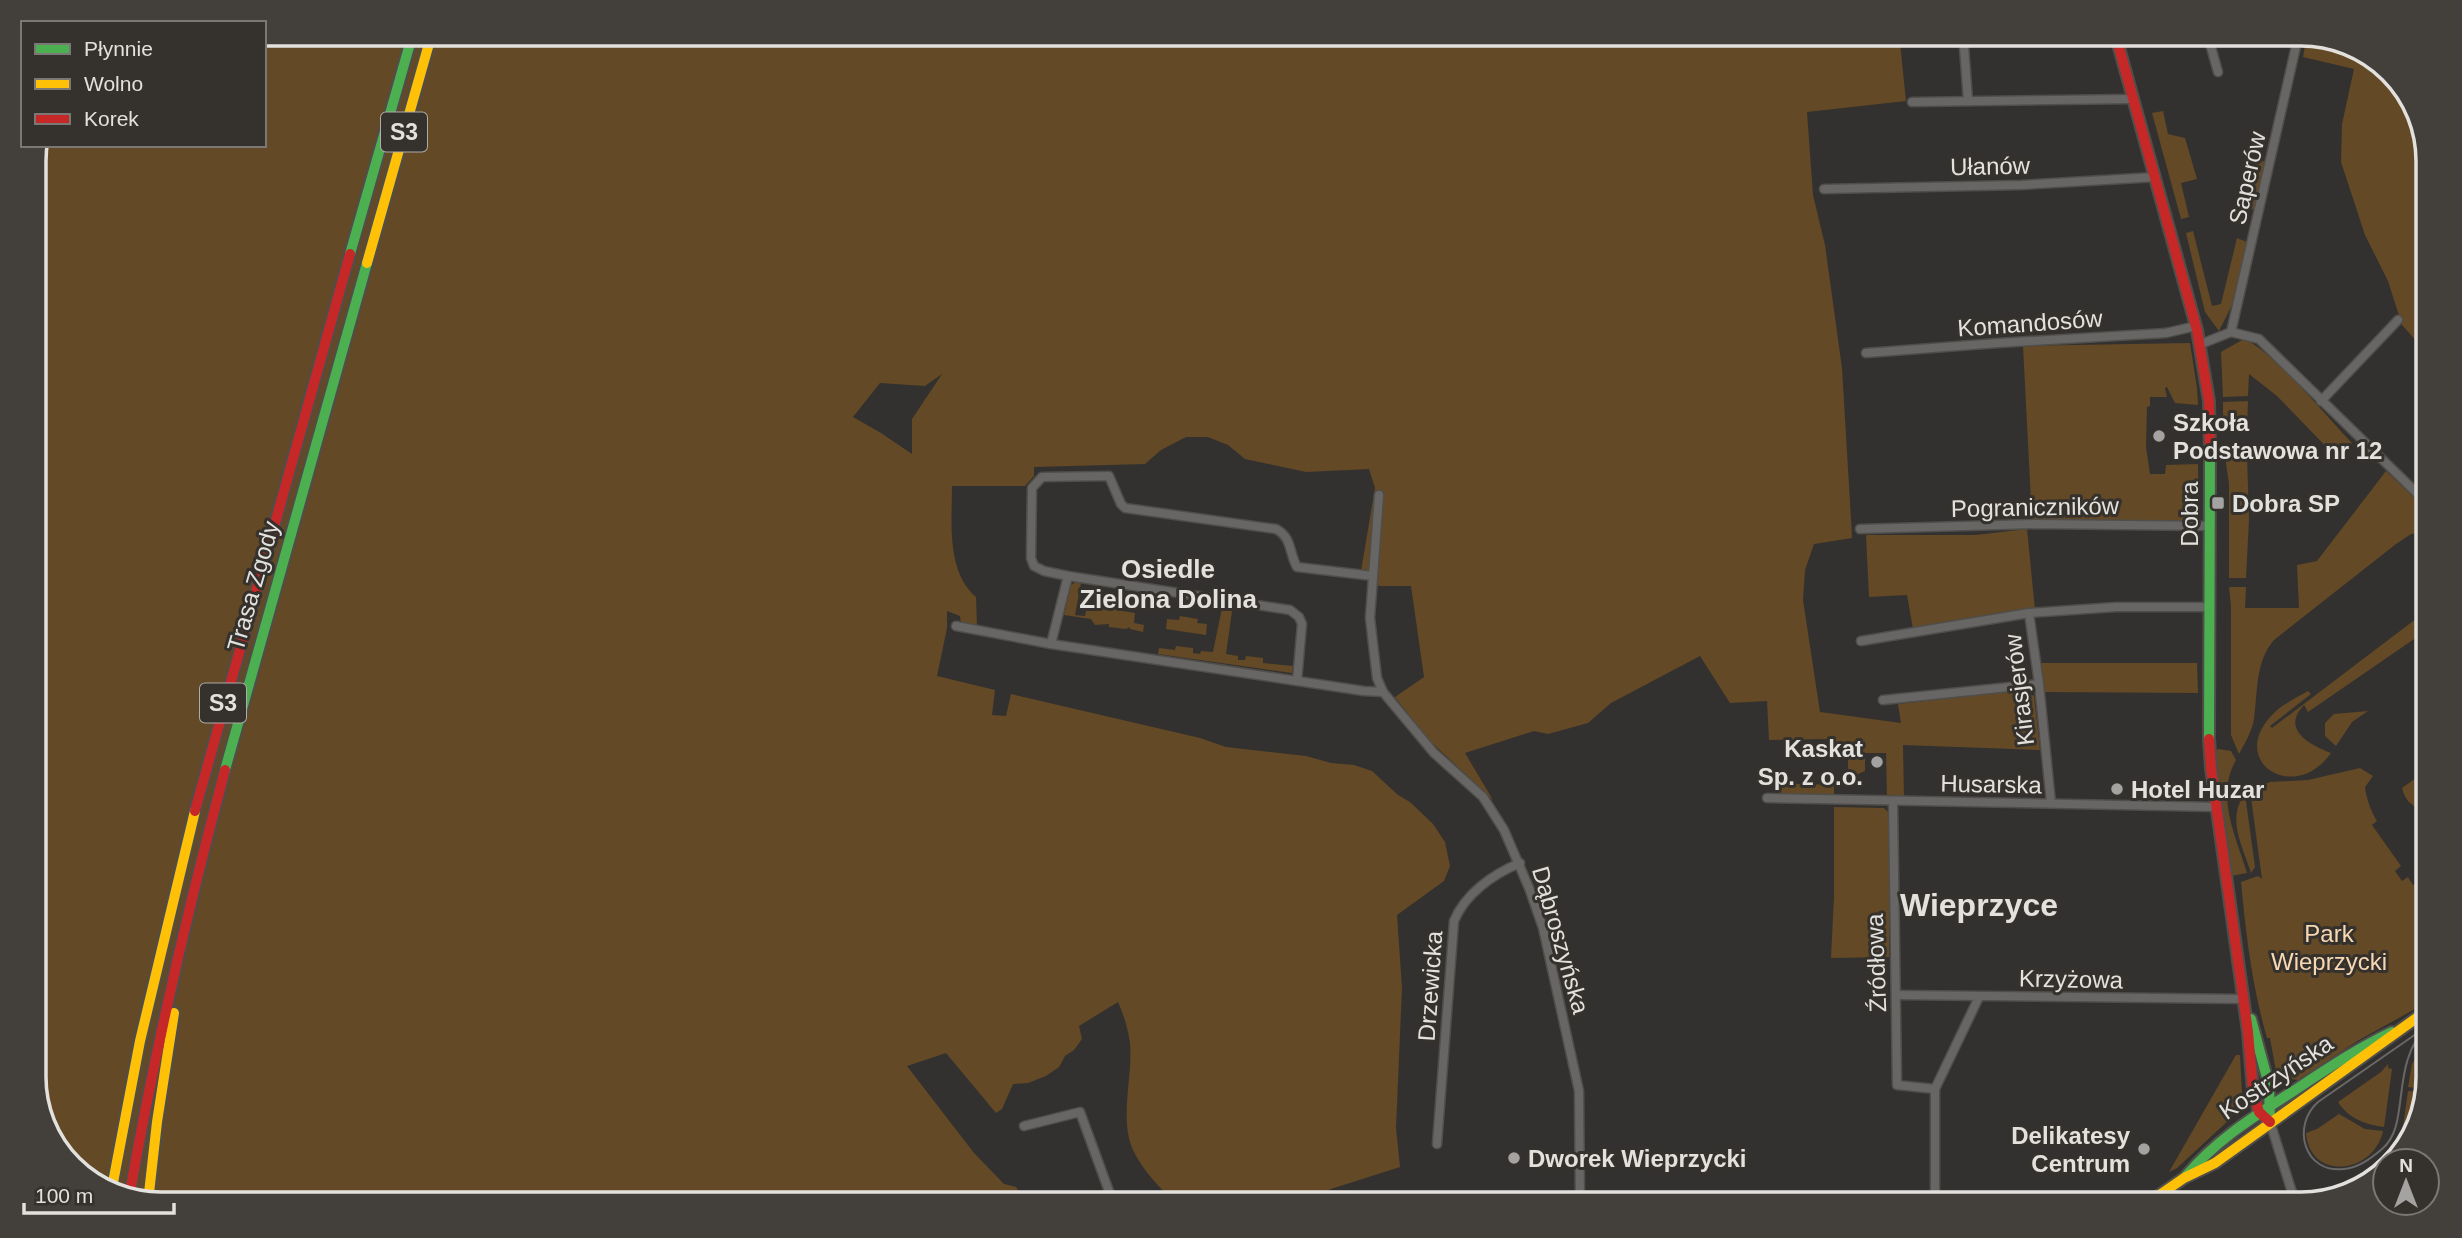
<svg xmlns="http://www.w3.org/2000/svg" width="2462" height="1238" viewBox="0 0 2462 1238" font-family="Helvetica,sans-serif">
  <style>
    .green { fill: #634925; fill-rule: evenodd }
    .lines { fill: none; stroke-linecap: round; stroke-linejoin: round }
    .street-casing { stroke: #4f4e4b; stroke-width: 11 }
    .fast-casing { stroke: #4f4e4b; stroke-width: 14 }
    .slow-casing { stroke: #4f4e4b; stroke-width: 14 }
    .jam-casing { stroke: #4f4e4b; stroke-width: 14 }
    .street { stroke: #676664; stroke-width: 8 }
    .fast { stroke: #4caf50; stroke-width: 10 }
    .slow { stroke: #ffc107; stroke-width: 10 }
    .jam { stroke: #c62828; stroke-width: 10 }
    .tram { stroke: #6a6867; stroke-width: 2 }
    .poi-dot { fill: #a5a3a1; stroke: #35312d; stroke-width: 2.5 }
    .labels { text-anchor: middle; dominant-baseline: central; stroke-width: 6; stroke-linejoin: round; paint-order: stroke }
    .shield { fill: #35312d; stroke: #afaca9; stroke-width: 2 }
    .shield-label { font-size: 23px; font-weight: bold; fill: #e3e1de }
    .street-label { font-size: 24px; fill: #e3e1de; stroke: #35312d }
    .poi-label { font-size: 24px; font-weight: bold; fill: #e3e1de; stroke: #35312d; text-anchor: start }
    .park-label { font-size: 24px; fill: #f8d8b2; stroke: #35312d }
    .neighbourhood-label { font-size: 26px; font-weight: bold; fill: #e3e1de; stroke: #35312d }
    .district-label { font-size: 32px; font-weight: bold; fill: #e3e1de; stroke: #35312d }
    .rim { fill: none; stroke: #e3e1de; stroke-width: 3.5 }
  </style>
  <rect width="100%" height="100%" fill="#33312f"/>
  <g class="green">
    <path d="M 264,33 L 1899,33 L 1906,101 L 1807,112 L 1813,195 L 1825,245 L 1842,368 L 1851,519 L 1852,538 L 1814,544 L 1805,570 L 1803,600 L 1820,712 L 1901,723 L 1898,704 L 2023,690 L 2034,696 L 2040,750 L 1903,745 L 1904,798 L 1887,797 L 1886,753 L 1865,753 L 1865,771 L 1854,776 L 1844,785 L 1844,777 L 1848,776 L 1848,744 L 1830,744 L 1829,739 L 1769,740 L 1767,701 L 1730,703 L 1700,656 L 1611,703 L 1588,723 L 1548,734 L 1534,731 L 1465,753 L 1493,800 L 1427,738 L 1395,697 L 1424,677 L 1411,586 L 1379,586 L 1361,571 L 1375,488 L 1369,469 L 1306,472 L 1245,459 L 1228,445 L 1208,437 L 1186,437 L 1161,450 L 1145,464 L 1034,467 L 1034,476 L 1025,486 L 952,486 C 952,522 946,571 976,597 L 977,627 L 961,623 L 960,616 L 947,611 L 947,628 L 937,676 L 995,690 L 992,715 L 1006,716 L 1011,694 L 1200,738 L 1226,747 L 1306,756 L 1331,763 L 1354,765 L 1372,771 L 1398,795 L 1410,802 L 1433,824 L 1445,842 L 1450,866 L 1444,881 L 1397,915 L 1402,988 L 1396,1128 L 1400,1167 L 1331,1189 L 1297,1205 L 1177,1205 C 1161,1189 1143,1171 1133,1150 C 1119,1120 1133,1075 1130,1043 C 1128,1029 1124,1015 1118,1002 L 1079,1026 L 1082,1039 L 1074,1050 L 1065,1056 L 1059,1067 L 1046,1076 L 1028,1083 L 1013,1084 L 1002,1109 L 996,1113 L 946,1053 L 907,1066 L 974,1153 L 1004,1184 L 1016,1187 L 1023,1198 L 1037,1205 L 160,1205 L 104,1192 L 55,1149 L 34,1087 L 34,152 L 37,145 L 264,145 ZM 942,374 L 912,419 L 912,454 L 881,433 L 853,417 L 880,383 L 925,386 Z"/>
    <polygon points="2307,35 2358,46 2407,89 2428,152 2429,355 2402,325 2388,281 2365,235 2341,162 2342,124 2354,69 2303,57"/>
    <polygon points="2163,111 2168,134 2185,138 2197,179 2181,183 2189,217 2181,219 2152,113"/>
    <polygon points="2255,158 2265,162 2255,209 2244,209"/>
    <polygon points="2193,231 2212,306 2221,304 2237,238 2247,242 2232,305 2219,331 2205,312 2186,233"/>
    <path d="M 2244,339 C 2272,350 2328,418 2352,443 L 2337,458 L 2277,396 L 2249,374 L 2248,396 L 2223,397 L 2221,352 Z"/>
    <polygon points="2190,343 2197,388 2198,405 2175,403 2167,387 2165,388 2167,397 2150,397 2150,406 2147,407 2146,447 2150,474 2165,474 2166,465 2198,464 2199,523 2032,520 2023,346"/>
    <polygon points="2248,401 2247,430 2223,431 2223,402"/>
    <polygon points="2247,455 2249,520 2246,578 2229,578 2229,484 2225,456"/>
    <path d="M 2386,471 L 2429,512 L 2429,532 L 2411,534 L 2396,544 L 2274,640 C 2255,662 2258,691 2254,719 C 2252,731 2245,743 2239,754 L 2231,735 L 2231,606 L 2229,587 L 2246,587 L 2245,608 L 2299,608 L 2297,565 L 2317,561 Z"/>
    <polygon points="2027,529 2035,610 1913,629 1907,595 1869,597 1866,535 1976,535"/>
    <polygon points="1076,582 1081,583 1075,615 1085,616 1087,606 1099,608 1100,602 1123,605 1123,611 1135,613 1134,623 1144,625 1143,632 1130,629 1130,627 1126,629 1109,627 1109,624 1095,625 1091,619 1064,615 1071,585"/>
    <polygon points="1223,603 1233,604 1226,654 1238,656 1238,660 1245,660 1246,656 1263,658 1263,663 1293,666 1292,673 1158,654 1159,648 1175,650 1176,646 1193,648 1193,653 1200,654 1201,651 1213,652"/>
    <path d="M 2429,609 L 2429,634 L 2420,635 L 2308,712 L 2304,705 C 2280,730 2311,745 2331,753 C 2294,806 2223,760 2276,711 C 2285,703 2298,697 2308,691 L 2311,694 L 2270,726 L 2272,728 Z"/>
    <polygon points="1180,616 1198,619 1197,623 1207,624 1206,635 1166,629 1167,619 1179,620"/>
    <polygon points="2040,663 2197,663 2198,693 2043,692"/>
    <polygon points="2368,711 2352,722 2336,746 2325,736 2325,723 2334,714"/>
    <path d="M 2218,749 L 2231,751 L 2236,760 C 2215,797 2236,836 2247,873 L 2231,876 L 2215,752 Z"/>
    <path d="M 2360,768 L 2373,776 L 2365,787 C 2366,797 2371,812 2377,821 L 2372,825 L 2401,866 L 2395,871 L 2402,881 L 2408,877 L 2413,885 L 2417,883 L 2427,897 L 2429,897 L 2429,990 L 2419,997 L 2424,1004 L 2359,1040 L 2298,1080 L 2277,1077 L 2270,1038 L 2267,1038 C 2252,986 2246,935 2241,882 L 2258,876 L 2262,879 L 2250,790 L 2270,782 L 2308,780 Z"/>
    <path d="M 2429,769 L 2429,803 C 2416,814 2405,801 2402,788 Z"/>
    <polygon points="1773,783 1834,785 1834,797 1783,796 1775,790"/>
    <path d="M 2245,794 L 2255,867 L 2251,873 C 2243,847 2226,818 2245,794 Z"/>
    <polygon points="1834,807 1884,808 1889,813 1889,957 1831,958 1834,896"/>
    <polygon points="2429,1036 2428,1081 2417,1081 2416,1088 2408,1087 2412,1064"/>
    <polygon points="2236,1055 2240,1055 2242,1094 2230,1119 2177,1168 2169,1172"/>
    <path d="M 2388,1064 L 2388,1068 L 2392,1069 L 2384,1127 C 2366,1125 2348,1118 2338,1102 L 2381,1072 Z"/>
    <polygon points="2408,1091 2425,1092 2416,1134 2392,1161 2385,1161 2385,1169 2372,1184 2366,1185 2378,1172 2382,1157 2402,1134"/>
    <path d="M 2339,1114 L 2365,1129 L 2383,1131 C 2374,1174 2310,1182 2306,1133 L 2317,1129 Z"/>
  </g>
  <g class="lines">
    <defs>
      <g id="street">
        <polyline points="1963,33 1968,101"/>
        <polyline points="2207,33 2218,72"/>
        <polyline points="1912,102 2133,99"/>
        <polyline points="1824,189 2021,185 2156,177"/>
        <polyline points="2231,332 2299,33"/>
        <polyline points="2201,344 2231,332 2259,339 2429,505"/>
        <polyline points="1866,353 1998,343 2166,333 2196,326"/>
        <polyline points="2321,401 2398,320"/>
        <polyline points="1379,495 1370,618 1377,678 1383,692 1434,753 1483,797 1504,830 1529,888 1543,928 1579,1091 1580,1205"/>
        <polyline points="1860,529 2037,524 2210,526"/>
        <polyline points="2029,613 2039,684 2051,803"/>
        <polyline points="956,626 1051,644 1364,691 1383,692"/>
        <polyline points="1861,641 2029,613 2116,607 2209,607"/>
        <polyline points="1051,644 1068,576"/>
        <path d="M 1297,681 L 1302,624 L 1299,617 L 1290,610 L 1068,576 L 1044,571 L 1034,566 L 1031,558 L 1032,488 L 1042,477 L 1109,476 L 1121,504 L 1125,508 L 1276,529 C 1292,537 1289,553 1297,567 L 1373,576"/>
        <polyline points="1883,700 2039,684"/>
        <polyline points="1767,798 2216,807"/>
        <polyline points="1893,802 1897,1085 1935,1089"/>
        <polyline points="1897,995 2243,999"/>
        <polyline points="2270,1122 2296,1205"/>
        <polyline points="1024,1126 1080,1112 1114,1205"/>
        <path d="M 1437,1144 L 1454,921 C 1465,894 1493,874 1520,863"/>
        <polyline points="1935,1205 1935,1089 1979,997"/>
      </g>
      <g id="fast">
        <polyline points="350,254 413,33"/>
        <polyline points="2209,739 2210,454"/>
        <polyline points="225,770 367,263"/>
        <polyline points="2251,1019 2269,1085 2270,1122"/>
        <path d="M 2186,1176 C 2217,1139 2255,1116 2295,1090 C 2327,1069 2358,1048 2392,1032"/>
      </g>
      <g id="slow">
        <polyline points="367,263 432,33"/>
        <polyline points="111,1193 140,1041 195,811"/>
        <polyline points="148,1202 157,1122 174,1013"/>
        <polyline points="2145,1205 2184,1178 2215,1163 2429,1009"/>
      </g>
      <g id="jam">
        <polyline points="2115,33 2197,330 2209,401 2210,454"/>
        <polyline points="2209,739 2211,768 2248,1032 2253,1091 2259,1112 2270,1122"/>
        <polyline points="195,811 350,254"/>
        <path d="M 129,1198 C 154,1054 187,912 225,770"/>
      </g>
    </defs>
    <use href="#street" class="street-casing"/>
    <use href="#fast" class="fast-casing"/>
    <use href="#slow" class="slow-casing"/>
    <use href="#jam" class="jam-casing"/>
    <use href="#street" class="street"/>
    <use href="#fast" class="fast"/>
    <use href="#slow" class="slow"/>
    <use href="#jam" class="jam"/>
    <path class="tram" d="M 2429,1025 L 2318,1102 C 2291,1126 2304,1174 2344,1169 C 2359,1168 2371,1158 2382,1149 C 2412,1125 2388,1062 2429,1025"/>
  </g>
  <g class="poi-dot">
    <circle cx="2159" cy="436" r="7"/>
    <rect x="2211" y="496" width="14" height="14" rx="3.5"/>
    <circle cx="1877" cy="762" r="7"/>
    <circle cx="2117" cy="789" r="7"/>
    <circle cx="2144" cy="1149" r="7"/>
    <circle cx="1514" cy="1158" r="7"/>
  </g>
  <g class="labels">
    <g class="shield">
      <rect x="381" y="112.5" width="46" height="39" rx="5"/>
      <rect x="200" y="683.5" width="46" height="39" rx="5"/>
    </g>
    <g class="shield-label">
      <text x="404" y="132">S3</text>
      <text x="223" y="703">S3</text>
    </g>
    <g class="street-label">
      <text transform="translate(1990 166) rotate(-1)">Ułanów</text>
      <text transform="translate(2247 178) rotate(-77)">Saperów</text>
      <text transform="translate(2030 323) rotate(-4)">Komandosów</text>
      <text transform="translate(2035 507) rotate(-1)">Pograniczników</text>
      <text transform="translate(2189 514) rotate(-90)">Dobra</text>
      <text transform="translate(253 586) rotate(-74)">Trasa Zgody</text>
      <text transform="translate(2019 690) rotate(-97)">Kirasjerów</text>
      <text transform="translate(1991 784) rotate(1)">Husarska</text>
      <text transform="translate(1561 940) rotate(74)">Dąbroszyńska</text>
      <text transform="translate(1876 963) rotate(-92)">Źródłowa</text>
      <text transform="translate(2071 979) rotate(1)">Krzyżowa</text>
      <text transform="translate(1430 986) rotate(-86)">Drzewicka</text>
      <text transform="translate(2276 1077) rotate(-34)">Kostrzyńska</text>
    </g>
    <g class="poi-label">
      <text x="2173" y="422">Szkoła<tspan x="2173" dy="28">Podstawowa nr 12</tspan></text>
      <text x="2232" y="503">Dobra SP</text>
      <text x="1863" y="748" text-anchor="end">Kaskat<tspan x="1863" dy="28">Sp. z o.o.</tspan></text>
      <text x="2131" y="789">Hotel Huzar</text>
      <text x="2130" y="1135" text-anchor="end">Delikatesy<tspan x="2130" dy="28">Centrum</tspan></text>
      <text x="1528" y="1158">Dworek Wieprzycki</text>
    </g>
    <g class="park-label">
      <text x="2329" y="933">Park<tspan x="2329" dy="28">Wieprzycki</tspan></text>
    </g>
    <g class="neighbourhood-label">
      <text x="1168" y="569">Osiedle<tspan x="1168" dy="30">Zielona Dolina</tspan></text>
    </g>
    <g class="district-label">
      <text x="1979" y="905">Wieprzyce</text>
    </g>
  </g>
  <path d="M0 0H2462V1238H0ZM161 46H2301A115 115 0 0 1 2416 161V1077A115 115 0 0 1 2301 1192H161A115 115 0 0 1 46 1077V161A115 115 0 0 1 161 46Z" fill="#433f3b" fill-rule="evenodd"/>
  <path class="rim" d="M161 46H2301A115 115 0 0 1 2416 161V1077A115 115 0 0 1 2301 1192H161A115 115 0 0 1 46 1077V161A115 115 0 0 1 161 46Z"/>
  <rect x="21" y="21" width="245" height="126" fill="#35312d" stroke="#7b7774" stroke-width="2"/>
  <rect x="35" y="44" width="35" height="10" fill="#4caf50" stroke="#7b7774" stroke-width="2"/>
  <text x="84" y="56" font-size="21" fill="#e3e1de">Płynnie</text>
  <rect x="35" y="79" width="35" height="10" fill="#ffc107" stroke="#7b7774" stroke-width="2"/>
  <text x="84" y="91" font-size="21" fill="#e3e1de">Wolno</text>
  <rect x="35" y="114" width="35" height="10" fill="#c62828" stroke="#7b7774" stroke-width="2"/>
  <text x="84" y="126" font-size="21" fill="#e3e1de">Korek</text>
  <g transform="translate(2406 1182)"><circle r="33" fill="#35312d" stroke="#7b7774" stroke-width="2"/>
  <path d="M0-5L12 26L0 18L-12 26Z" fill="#a5a3a1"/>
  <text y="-10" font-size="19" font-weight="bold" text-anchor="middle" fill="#e3e1de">N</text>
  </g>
  <path d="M24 1203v10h150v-10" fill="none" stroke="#e3e1de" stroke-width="3.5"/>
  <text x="35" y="1203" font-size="21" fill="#e3e1de" stroke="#35312d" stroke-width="5" paint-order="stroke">100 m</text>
</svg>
